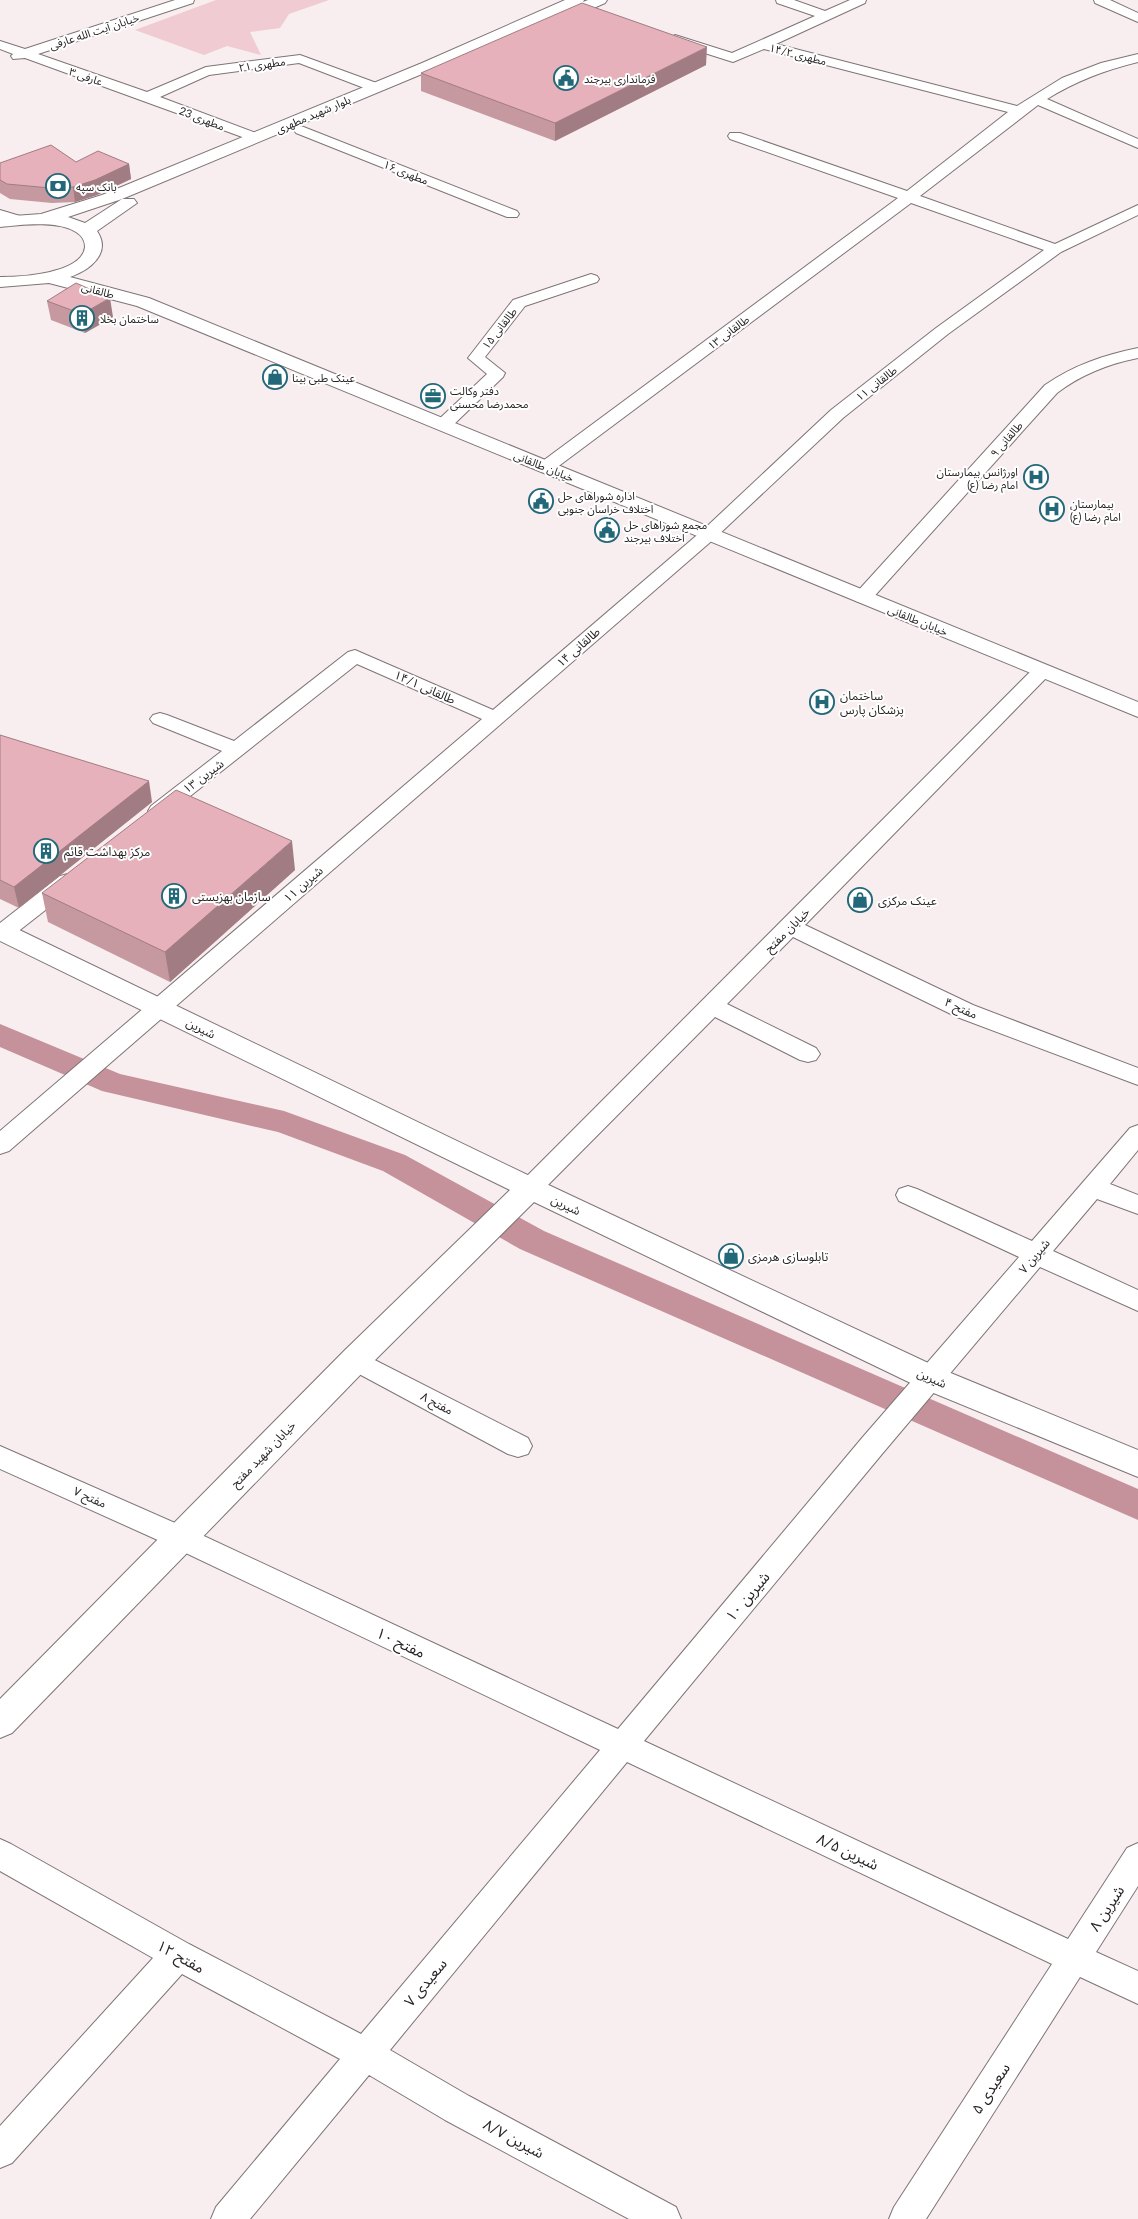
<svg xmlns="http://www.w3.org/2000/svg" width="1138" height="2219" viewBox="0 0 1138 2219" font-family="Lato,'Noto Sans Arabic',sans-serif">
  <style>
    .green { fill: #f0cbd1 }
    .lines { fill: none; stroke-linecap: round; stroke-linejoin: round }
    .canal { fill: #c5919b; fill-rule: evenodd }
    .minor-casing { stroke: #7e7576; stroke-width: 2 }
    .tertiary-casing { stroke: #7e7576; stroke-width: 2 }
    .secondary-casing { stroke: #7e7576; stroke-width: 2 }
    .primary-casing { stroke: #7e7576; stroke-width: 2 }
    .minor { fill: #fff; fill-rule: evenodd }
    .tertiary { fill: #fff; fill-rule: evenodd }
    .secondary { fill: #fff; fill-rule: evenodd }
    .primary { fill: #fff; fill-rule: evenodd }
    .wall { fill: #c698a0 }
    .shaded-wall { fill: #a17c82 }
    .building { fill: #e6b1ba; stroke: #a17c82 }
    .labels { text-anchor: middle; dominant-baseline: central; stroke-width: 4; stroke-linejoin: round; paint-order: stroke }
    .far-street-label { font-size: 11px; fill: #282425; stroke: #fff }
    .far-poi-label { font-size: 11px; fill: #282425; stroke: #fff; text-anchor: start }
    .street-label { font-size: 12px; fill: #282425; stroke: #fff }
    .poi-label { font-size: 12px; fill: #282425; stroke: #fff; text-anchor: start }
    .near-street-label { font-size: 15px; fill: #282425; stroke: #fff }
  </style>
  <rect width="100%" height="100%" fill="#f8edef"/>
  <polygon class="green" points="216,0 329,0 289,14 280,28 250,32 261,55 227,46 204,55 135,30"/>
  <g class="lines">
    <polygon class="canal" points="0,1024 120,1074 284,1111 405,1155 544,1231 1138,1489 1138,1520 520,1249 383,1171 278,1132 102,1091 0,1047"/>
    <defs>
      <g id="minor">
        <polygon points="175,0 194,0 193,3 38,54 147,92 206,67 300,55 382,85 384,88 377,92 372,91 299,63 209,75 160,97 261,135 263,138 256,142 25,58 13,59 11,56 13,54 0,49 0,41 25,49"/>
        <path d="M 776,0 L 794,0 L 825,11 L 850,0 L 866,0 L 865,3 L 776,44 L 1017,106 L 1062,78 L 1101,63 L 1138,54 L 1138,62 C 1105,70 1076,81 1047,99 L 1138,139 L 1138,148 L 1038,105 L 920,196 L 1055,244 L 1138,205 L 1138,215 L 1061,252 L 948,334 L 843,418 L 715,538 L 9,1151 L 0,1154 L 0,1131 L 482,719 L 357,664 L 165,816 L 158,818 L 151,816 L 148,811 L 151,806 L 222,751 L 153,723 L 150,719 L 153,715 L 160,713 L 167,715 L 234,741 L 348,652 L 355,650 L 493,710 L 703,530 L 831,410 L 936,328 L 1044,250 L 911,203 L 552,471 L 540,471 L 537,467 L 540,463 L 898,198 L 730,139 L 728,136 L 730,133 L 740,133 L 907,191 L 1008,112 L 764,49 L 733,62 L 670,42 L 668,39 L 675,35 L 732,53 L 815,16 L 777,3 Z"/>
        <polygon points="1094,0 1110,0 1138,13 1138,22 1095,3"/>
        <polygon points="301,126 517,211 519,214 517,217 507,217 296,133 294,130 296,127"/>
        <polygon points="591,274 597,276 599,279 597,282 525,306 485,357 505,373 503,377 449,429 437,429 434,425 437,421 487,374 468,358 513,300"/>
        <path d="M 1138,348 L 1138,358 C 1108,364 1082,374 1057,393 L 870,601 L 863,603 L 856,601 L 854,597 L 856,593 L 1045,385 C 1074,365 1104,355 1138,348 Z"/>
        <polygon points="1042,665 1049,667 1052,671 1049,675 805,925 973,1005 1138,1068 1138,1085 957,1017 793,937 727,1004 816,1048 820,1054 816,1060 808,1062 800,1060 715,1017 539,1194 530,1197 521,1194 518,1188 521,1182 1035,667"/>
        <polygon points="68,874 76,876 79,881 76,886 11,937 0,939 0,923 60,876"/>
        <polygon points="1138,1125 1138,1150 1110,1184 1138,1195 1138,1214 1097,1199 1053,1251 1138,1290 1138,1311 1040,1267 882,1454 644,1741 1068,1939 1127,1848 1138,1843 1138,1886 1096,1952 1138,1971 1138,2004 1080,1977 926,2219 889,2219 894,2207 1052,1964 627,1762 390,2050 469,2096 676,2207 681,2219 629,2219 445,2120 369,2075 250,2219 211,2219 216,2207 340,2059 182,1974 12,2163 0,2168 0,2126 153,1958 0,1871 0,1839 11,1844 189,1944 361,2034 600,1750 171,1546 0,1469 0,1446 191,1530 618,1729 862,1438 1019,1257 899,1201 896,1195 899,1189 908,1186 917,1189 1032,1241 1130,1128"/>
        <polygon points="355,1350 528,1438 532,1446 528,1454 518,1457 508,1454 346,1367 342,1360 346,1353"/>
      </g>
      <polygon id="tertiary" points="0,923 9,925 540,1181 941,1369 1138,1450 1138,1477 919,1387 534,1202 366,1369 12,1733 0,1738 0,1699 344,1351 510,1190 0,941"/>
      <path id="secondary" d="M 565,0 L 584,0 L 583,2 L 588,0 L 607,0 L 605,3 L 567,20 L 557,20 L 554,17 L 556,15 L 434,69 L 122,199 L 134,199 L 137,203 L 97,231 C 112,253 90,270 70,277 L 149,298 L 1138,702 L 1138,717 L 137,306 L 49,283 L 0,287 L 0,277 C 20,277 82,274 85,247 C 85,240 81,235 76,232 C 58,220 20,225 0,227 L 0,217 L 41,214 L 102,195 L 422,63 ZM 122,199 L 85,223 L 68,217 Z"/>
      <polygon id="primary" points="0,210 20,216 23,220 20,224 14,225 0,221"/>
    </defs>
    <use href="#minor" class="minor-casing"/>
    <use href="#tertiary" class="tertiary-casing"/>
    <use href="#secondary" class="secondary-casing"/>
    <use href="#primary" class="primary-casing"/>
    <use href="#minor" class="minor"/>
    <use href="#tertiary" class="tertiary"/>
    <use href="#secondary" class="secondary"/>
    <use href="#primary" class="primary"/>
  </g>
  <g class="wall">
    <polygon points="706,65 555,141 421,91 421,73"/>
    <polygon points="76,162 129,164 131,179 97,195 75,202 52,203 10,199 0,193 0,163"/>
    <polygon points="47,301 113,317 85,333 51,320"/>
    <polygon points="0,735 152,802 19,908 0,899"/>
    <polygon points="295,870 170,982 48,922 42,893"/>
  </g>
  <g class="shaded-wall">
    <polygon points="707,47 706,65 555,141 555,123"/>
    <polygon points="129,164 131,179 97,195 75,202 73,187"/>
    <polygon points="110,298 113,317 85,333 82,314"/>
    <polygon points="149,781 152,802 19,908 14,887"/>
    <polygon points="292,841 295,870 170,982 165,952"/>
  </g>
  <g class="building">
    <polygon points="582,3 707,47 555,123 421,73"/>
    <polygon points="51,145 76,162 98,151 129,164 95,180 73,187 50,188 7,184 0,180 0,163"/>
    <polygon points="76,283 110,298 82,314 47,301"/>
    <polygon points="0,735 149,781 14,887 0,880"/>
    <polygon points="176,790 292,841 165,952 42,893"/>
  </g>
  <defs>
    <symbol id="civic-ring" viewBox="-11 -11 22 22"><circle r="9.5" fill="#fff" stroke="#236878" stroke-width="1.5"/><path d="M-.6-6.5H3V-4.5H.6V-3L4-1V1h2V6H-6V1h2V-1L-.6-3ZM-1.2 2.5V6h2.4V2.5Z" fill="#236878"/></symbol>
    <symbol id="bank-ring" viewBox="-11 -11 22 22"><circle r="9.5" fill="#fff" stroke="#236878" stroke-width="1.5"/><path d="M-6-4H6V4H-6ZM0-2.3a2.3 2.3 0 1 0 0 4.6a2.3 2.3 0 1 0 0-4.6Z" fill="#236878"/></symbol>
    <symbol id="building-ring" viewBox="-11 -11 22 22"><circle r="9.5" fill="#fff" stroke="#236878" stroke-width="1.5"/><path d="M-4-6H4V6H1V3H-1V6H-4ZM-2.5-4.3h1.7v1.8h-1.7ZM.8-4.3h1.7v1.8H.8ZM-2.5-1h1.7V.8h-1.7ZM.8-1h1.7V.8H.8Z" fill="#236878"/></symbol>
    <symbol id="shop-ring" viewBox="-11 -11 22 22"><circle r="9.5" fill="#fff" stroke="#236878" stroke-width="1.5"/><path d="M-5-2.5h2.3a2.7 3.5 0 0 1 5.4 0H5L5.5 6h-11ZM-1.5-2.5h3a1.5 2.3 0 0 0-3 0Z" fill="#236878"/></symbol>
    <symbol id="office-ring" viewBox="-11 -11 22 22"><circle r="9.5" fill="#fff" stroke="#236878" stroke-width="1.5"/><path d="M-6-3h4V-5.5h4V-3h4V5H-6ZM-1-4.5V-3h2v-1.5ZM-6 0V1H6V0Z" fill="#236878"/></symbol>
    <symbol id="hospital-ring" viewBox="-11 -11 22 22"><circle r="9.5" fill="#fff" stroke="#236878" stroke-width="1.5"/><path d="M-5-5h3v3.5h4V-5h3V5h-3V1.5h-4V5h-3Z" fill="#236878"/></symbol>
  </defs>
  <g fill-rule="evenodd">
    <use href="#civic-ring" x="552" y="64" width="28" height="28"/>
    <use href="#bank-ring" x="44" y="172" width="28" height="28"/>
    <use href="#building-ring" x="68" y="304" width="28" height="28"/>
    <use href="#shop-ring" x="261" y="363" width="28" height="28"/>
    <use href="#office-ring" x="419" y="382" width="28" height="28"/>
    <use href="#hospital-ring" x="1022" y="463" width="28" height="28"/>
    <use href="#civic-ring" x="527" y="487" width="28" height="28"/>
    <use href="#hospital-ring" x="1038" y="495" width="28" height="28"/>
    <use href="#civic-ring" x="593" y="516" width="28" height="28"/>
    <use href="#hospital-ring" x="808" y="688" width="28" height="28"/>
    <use href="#building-ring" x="32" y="837" width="28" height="28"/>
    <use href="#building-ring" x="160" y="882" width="28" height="28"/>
    <use href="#shop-ring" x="846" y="886" width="28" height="28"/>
    <use href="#shop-ring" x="717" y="1242" width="28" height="28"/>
  </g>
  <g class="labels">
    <g class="far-street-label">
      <text transform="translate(94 31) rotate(-18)">خیابان آیت الله عارفی</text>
      <text transform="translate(798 54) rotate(14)">مطهری ۱۴/۲</text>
      <text transform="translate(262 64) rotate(-8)">مطهری ۲۱</text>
      <text transform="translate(86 76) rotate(19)">عارفی ۳</text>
      <text transform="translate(313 114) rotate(-23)">بلوار شهید مطهری</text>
      <text transform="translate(202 118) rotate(21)">مطهری 23</text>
      <text transform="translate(406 172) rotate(22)">مطهری ۱۶</text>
      <text transform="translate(98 290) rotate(15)">طالقانی</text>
      <text transform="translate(499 328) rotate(-52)">طالقانی ۱۵</text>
      <text transform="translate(728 332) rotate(-37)">طالقانی ۱۳</text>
      <text transform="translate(876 383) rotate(-38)">طالقانی ۱۱</text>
      <text transform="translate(1006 439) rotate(-49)">طالقانی ۹</text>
      <text transform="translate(544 466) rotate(22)">خیابان طالقانی</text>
      <text transform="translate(918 620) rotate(22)">خیابان طالقانی</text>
    </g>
    <g class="far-poi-label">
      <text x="584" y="78">فرمانداری بیرجند</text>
      <text x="76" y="186">بانک سپه</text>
      <text x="100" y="318">ساختمان بخلا</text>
      <text x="292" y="377">عینک طبی بینا</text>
      <text x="450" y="390">دفتر وکالت<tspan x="450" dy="13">محمدرضا محسنی</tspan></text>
      <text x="1018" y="471" text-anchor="end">اورژانس بیمارستان<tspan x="1018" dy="13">امام رضا (ع)</tspan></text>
      <text x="558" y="495">اداره شوراهای حل<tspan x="558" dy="13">اختلاف خراسان جنوبی</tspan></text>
      <text x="1070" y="503">بیمارستان<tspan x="1070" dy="13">امام رضا (ع)</tspan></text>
      <text x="624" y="524">مجمع شوراهای حل<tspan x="624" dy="13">اختلاف بیرجند</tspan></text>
    </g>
    <g class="street-label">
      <text transform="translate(578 647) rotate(-41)">طالقانی ۱۴</text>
      <text transform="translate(425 687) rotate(24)">طالقانی ۱۴/۱</text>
      <text transform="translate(203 776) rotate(-37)">شیرین ۱۳</text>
      <text transform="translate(303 884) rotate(-41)">شیرین ۱۱</text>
      <text transform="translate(787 930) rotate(-45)">خیابان مفتح</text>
      <text transform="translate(961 1008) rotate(24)">مفتح ۴</text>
      <text transform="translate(201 1028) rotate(26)">شیرین</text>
      <text transform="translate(566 1205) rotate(25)">شیرین</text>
      <text transform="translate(1034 1256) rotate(-50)">شیرین ۷</text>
      <text transform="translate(932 1378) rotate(24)">شیرین</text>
      <text transform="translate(437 1403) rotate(28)">مفتح ۸</text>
      <text transform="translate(263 1454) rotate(-46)">خیابان شهید مفتح</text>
      <text transform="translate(90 1497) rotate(24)">مفتح ۷</text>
    </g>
    <g class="poi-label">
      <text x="840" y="695">ساختمان<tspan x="840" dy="14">پزشکان پارس</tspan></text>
      <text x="64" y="851">مرکز بهداشت قائم</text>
      <text x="192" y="896">سازمان بهزیستی</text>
      <text x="878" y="900">عینک مرکزی</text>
      <text x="748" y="1256">تابلوسازی هرمزی</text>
    </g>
    <g class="near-street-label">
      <text transform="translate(747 1596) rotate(-50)">شیرین ۱۰</text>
      <text transform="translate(401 1642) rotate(25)">مفتح ۱۰</text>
      <text transform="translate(848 1851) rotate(25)">شیرین ۸/۵</text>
      <text transform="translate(1106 1908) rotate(-57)">شیرین ۸</text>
      <text transform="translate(181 1956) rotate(29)">مفتح ۱۲</text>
      <text transform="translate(425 1982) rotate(-50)">سعیدی ۷</text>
      <text transform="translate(990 2088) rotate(-57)">سعیدی ۵</text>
      <text transform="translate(514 2138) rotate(28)">شیرین ۸/۷</text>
    </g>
  </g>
</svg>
